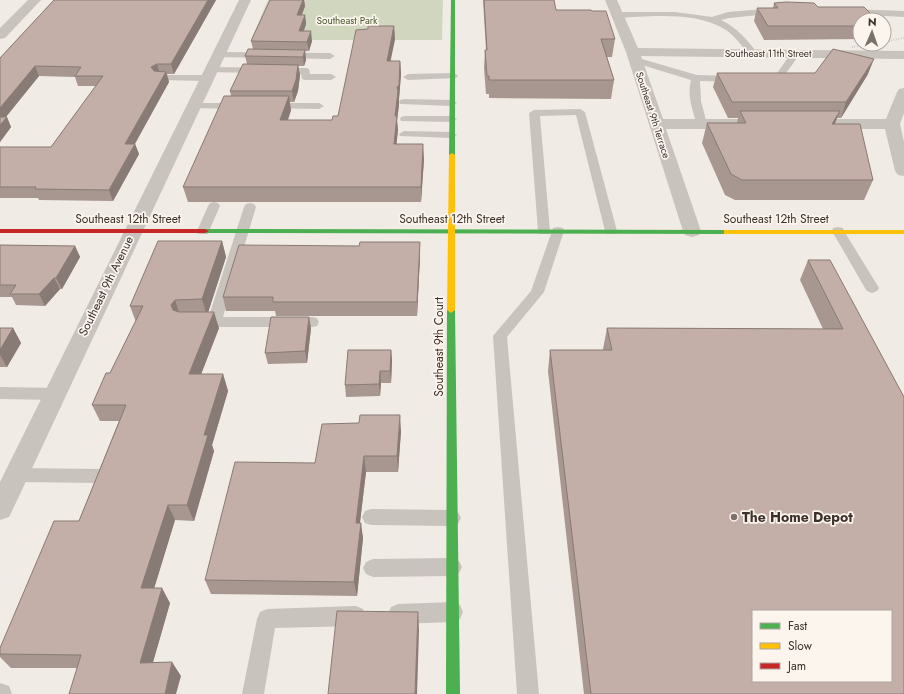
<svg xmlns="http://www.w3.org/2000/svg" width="904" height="694" viewBox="0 0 904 694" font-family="Jost,sans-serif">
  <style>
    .green { fill: #d1d6bf }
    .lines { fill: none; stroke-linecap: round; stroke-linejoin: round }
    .lane { fill: #c9c3be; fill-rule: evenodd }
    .street { fill: #c9c3be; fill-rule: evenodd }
    .fast { fill: #4caf50; fill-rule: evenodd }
    .slow { fill: #ffc107; fill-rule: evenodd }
    .jam { fill: #c62828; fill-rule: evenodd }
    .rail { stroke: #b1aca8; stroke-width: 2; stroke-dasharray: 0.5 2; stroke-linecap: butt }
    .wall { fill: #a89690 }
    .shaded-wall { fill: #887a75 }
    .building { fill: #c3afa7; stroke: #887a75; fill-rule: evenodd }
    .poi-dot { fill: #7a716c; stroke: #fbf5ee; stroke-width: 1.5 }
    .labels { text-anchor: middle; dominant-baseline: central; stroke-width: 3.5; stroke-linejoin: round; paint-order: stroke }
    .far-park-label { font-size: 10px; fill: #4a5a2e; stroke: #fbf5ee }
    .far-street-label { font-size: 10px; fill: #3b302b; stroke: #fbf5ee }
    .street-label { font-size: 12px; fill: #3b302b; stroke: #fbf5ee }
    .near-poi-label { font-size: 14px; font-weight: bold; fill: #3b302b; stroke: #fbf5ee; text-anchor: start }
  </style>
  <rect width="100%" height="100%" fill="#f0ebe5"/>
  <polygon class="green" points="268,0 443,0 442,40 251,40"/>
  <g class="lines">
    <g class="lane">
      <path d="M 776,8 L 779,9 L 780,11 L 779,13 L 729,18 L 721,20 C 736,27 747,39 757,53 L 752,56 L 749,55 C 742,46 735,36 726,30 C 698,11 649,16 617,18 L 613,15 L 617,12 L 675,12 L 712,17 L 728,12 Z"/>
      <polygon points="850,9 904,11 904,17 847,14 846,12"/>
      <polygon points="795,51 800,54 781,80 765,83 762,82 760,80 762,78 775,76 792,52"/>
      <polygon points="218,52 330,53 335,56 330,59 215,57 213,55 215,53"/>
      <path d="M 635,57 L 697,75 L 735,76 L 740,79 L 735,82 L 700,81 L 701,101 L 707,124 L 702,127 L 697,124 C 692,110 687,94 691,80 L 632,62 L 630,60 Z"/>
      <polygon points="211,67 306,68 309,69 310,74 331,74 336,77 331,80 305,80 302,79 301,74 208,72 206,70 208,68"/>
      <polygon points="453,73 456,74 458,76 456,78 408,80 403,77 408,74"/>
      <polygon points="160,75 207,75 212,78 207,81 157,80 155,78 157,76"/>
      <polygon points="404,99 452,100 457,103 452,106 400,104 399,102 400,100"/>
      <polygon points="193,103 240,103 245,106 240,109 189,108 188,106"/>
      <polygon points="270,103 319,103 324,106 319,109 266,108 265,106 266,104"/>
      <polygon points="580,109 585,112 617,231 616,234 606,234 605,231 576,115 540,116 550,231 549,234 539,234 538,231 529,113 534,110"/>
      <polygon points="405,116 452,116 457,119 452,122 401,121 400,119 401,117"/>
      <polygon points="404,131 452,132 457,135 452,138 400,136 399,134"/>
      <polygon points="214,202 218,203 220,206 209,231 208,234 198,234 197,231 208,206 210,203"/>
      <polygon points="250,203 254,204 256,207 223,317 312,317 317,318 319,322 317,326 312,327 214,327 209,326 207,322 244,207 246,204"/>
      <polygon points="558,227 563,228 564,231 544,292 507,337 539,694 517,694 493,336 531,291 552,231 553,228"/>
      <polygon points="838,227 843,228 844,231 879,288 877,291 872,293 867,291 865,288 832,231 833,228"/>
      <polygon points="0,387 55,388 61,390 63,394 61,398 55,400 0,399"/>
      <polygon points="16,468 101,469 107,471 110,476 107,481 101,483 16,482 10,480 7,475 10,470"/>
      <polygon points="371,509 452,510 458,512 461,518 458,524 452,526 371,525 365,523 362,517 365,511"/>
      <polygon points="452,558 459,561 462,567 459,573 452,576 373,577 366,574 363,568 366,562 373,559"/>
      <polygon points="453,602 460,605 463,612 460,619 453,622 398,624 391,621 388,614 391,607 398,604"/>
      <polygon points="356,606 363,609 366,616 363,623 356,626 275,628 264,694 242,694 257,619 260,612 267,609"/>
      <polygon points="0,683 9,686 12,694 0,694"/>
    </g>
    <g class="street">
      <polygon points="28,0 41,0 5,38 0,39 0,28"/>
      <polygon points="239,0 251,0 13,509 9,517 0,520 0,482"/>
      <polygon points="605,0 617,0 638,48 904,51 904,59 641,56 663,119 737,119 743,121 745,124 743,127 737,129 666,129 701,231 699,235 692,237 685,235 683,231 626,52"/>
      <polygon points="904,88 904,113 900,124 904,142 904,176 898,175 895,171 885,129 830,129 824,127 822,124 824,121 830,119 886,119 897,92 899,89"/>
    </g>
    <g class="fast">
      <polygon points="451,0 455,0 455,155 452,157 449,155"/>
      <polygon points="202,229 727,230 731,232 727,234 205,233 201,231"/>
      <polygon points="451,307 455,310 460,694 446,694 447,310"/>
    </g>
    <g class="slow">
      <polygon points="452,153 455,155 455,310 451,313 447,310 449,155"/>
      <rect x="724" y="230" width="180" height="4"/>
    </g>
    <polygon class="jam" points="0,229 205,229 209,231 205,233 0,233"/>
    <g class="rail">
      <polyline points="884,42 904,38"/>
      <polyline points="852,47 872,44"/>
    </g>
  </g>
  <g class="wall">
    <polygon points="54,0 216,0 174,74 167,74 169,82 135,144 139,154 113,201 39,200 38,198 0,198 0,147 51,147 96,86 78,86 75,77 39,76 6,117 11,127 0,142 0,58"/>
    <polygon points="270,0 304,0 305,6 302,15 305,15 306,24 304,31 312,41 309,51 305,51 306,60 304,66 298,66 300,75 298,91 294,102 289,102 291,110 288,120 332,120 338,116 394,26 395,39 390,61 400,61 401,74 399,99 399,105 397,120 398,130 396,144 424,159 421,202 188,202 183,187 231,96 230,91 247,64 245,56 253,49 251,41"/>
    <polygon points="483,0 554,0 556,10 592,11 615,39 612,57 607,57 614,80 611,99 489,98 489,94 486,94 484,68 485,50 486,50"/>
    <polygon points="774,3 818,7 860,20 860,39 764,40 754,21 757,8 773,8"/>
    <polygon points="717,73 868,74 841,118 837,118 835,124 873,180 864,200 735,200 725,195 702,143 707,123 737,123 738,118 728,118 713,87"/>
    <polygon points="222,241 226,257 208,312 219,328 201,374 223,374 228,391 212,445 214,451 194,521 175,520 154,588 170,603 153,662 181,676 77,668 11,668 0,657 0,648 79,521 119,421 100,421 92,405 110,373 136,322 130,306"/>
    <polygon points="0,245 75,246 80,257 62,289 60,289 45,306 16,305 12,297 0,297"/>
    <polygon points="420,256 417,316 276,316 275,311 226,311 223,297"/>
    <polygon points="808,260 904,397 904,694 584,694 548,371 550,350 604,350 603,349 607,328 823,329 800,280"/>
    <polygon points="0,328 13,328 21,343 7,367 0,367"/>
    <polygon points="311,328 307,363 268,364 265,353"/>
    <polygon points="391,350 392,361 391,383 381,383 380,396 346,397 345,385"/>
    <polygon points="401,431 398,472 366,472 360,523 363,538 357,596 211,594 205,580 315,463"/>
  </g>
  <g class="shaded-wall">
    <polygon points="208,0 216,0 174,74 171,64"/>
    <polygon points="303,0 304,0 305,6 298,24 297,15"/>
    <polygon points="305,15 306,24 300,41 299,31"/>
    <polygon points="394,26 395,39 388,74 387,61"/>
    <polygon points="311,31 312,41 309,51 307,42"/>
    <polygon points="305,50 306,60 304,66 303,57"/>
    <polygon points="874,59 868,74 841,118 846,102"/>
    <polygon points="400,61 401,74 399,99 399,105 397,120 398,130 395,159 394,144 397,87"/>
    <polygon points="157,64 160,74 154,77 151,67"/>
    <polygon points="298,65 300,75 298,91 294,102 292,91"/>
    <polygon points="35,66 39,76 0,124 0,108"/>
    <polygon points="166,72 169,82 129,154 125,144"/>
    <polygon points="289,96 291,110 283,134 280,120"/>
    <polygon points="840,111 832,130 832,124"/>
    <polygon points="7,117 11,127 0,142 0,125"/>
    <polygon points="135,144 139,154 113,201 109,190"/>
    <polygon points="423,144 424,159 421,202 421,187"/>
    <polygon points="222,241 226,257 207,316 202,299"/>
    <polygon points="420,242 420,256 417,316 417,302"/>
    <polygon points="75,246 80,257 62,289 56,278"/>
    <polygon points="54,278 60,289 45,306 39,294"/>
    <polygon points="175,300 180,316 177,321 171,305"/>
    <polygon points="214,312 219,328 195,390 189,374"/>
    <polygon points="309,317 311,328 307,363 305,351"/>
    <polygon points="13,328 21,343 7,367 0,355 0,350"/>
    <polygon points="391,350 392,361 391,383 390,371"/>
    <polygon points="380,371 381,383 380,396 379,384"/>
    <polygon points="223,374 228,391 212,445 214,451 194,521 187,505 204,435"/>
    <polygon points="400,415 401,431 398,472 397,456"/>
    <polygon points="364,456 366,472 358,538 356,523"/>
    <polygon points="168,505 175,520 150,602 141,588"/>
    <polygon points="361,523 363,538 357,596 354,582"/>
    <polygon points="162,588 170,603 149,676 140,663"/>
    <polygon points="418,612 419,630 417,694 415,694"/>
    <polygon points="172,662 181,676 176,694 165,694"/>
  </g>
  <g class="building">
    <polygon points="54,0 208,0 171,64 157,64 151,67 154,71 166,72 125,144 135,144 109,190 35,189 36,187 0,187 0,147 51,147 103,76 75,76 81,67 35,66 0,108 0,58"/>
    <polygon points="270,0 303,0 297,15 305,15 299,31 311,31 307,42 251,41"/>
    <polygon points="484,0 554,0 556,10 591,10 592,11 606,11 615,39 601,39 614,80 489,80 489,76 487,76 485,50 487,50"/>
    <polygon points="786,2 814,3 818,7 864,7 877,20 860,20 860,26 768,26 757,8 778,8 774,3"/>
    <polygon points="368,26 394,26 387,61 400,61 399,85 397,87 398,91 395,116 397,116 394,144 423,144 421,187 183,187 224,96 289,96 280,120 332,120 333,116 338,116 356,30 368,29"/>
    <polygon points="248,49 305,50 303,57 245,56"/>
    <polygon points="833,49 874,59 846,102 732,102 717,73 815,73"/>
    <polygon points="243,64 298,65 296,80 292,91 230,91"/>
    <polygon points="740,111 840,111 832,124 860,124 873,180 742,180 731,174 707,123 746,123"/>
    <polygon points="0,117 7,117 0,125"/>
    <polygon points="158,241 222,241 202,299 175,300 171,305 173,310 179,312 214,312 189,374 223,374 204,435 208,435 187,505 168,505 141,588 162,588 140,663 172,662 165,694 69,694 81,655 0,654 0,648 54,521 79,521 126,405 92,405 106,373 110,373 143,306 130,306"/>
    <polygon points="360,242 420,242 417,302 273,302 273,297 223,297 239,245 359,246"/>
    <polygon points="0,245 75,246 56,278 54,278 39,294 10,294 16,285 0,285"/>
    <path d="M 808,260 L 830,260 L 904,397 L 904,694 L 591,694 L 550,350 L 612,350 L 607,328 L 843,329 ZM 753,611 L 891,611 L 891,681 L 753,681 Z"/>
    <polygon points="271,317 309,317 305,351 265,353"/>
    <polygon points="0,328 13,328 0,350"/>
    <polygon points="348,350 391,350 390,371 380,371 379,384 345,385"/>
    <polygon points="360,415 400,415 397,456 364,456 356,523 361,523 354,582 205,580 235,462 315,463 322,424 359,423"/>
    <polygon points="337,611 418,612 415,694 328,694"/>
  </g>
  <circle class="poi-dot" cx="734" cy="517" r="4"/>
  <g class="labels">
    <g class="far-park-label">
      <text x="347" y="20">Southeast Park</text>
    </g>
    <g class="far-street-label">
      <text x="768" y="53">Southeast 11th Street</text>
      <text transform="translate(653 115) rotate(72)">Southeast 9th Terrace</text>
    </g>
    <g class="street-label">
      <text x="128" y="219">Southeast 12th Street</text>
      <text x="452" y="219">Southeast 12th Street</text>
      <text x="776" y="219">Southeast 12th Street</text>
      <text transform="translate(106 286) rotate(-64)">Southeast 9th Avenue</text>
      <text transform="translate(439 347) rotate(-90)">Southeast 9th Court</text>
    </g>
    <g class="near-poi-label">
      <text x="742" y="517">The Home Depot</text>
    </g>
  </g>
  <rect x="752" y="610" width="140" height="72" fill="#fbf5ee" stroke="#aea6a0"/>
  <rect x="760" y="623" width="20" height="6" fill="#4caf50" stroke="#aea6a0"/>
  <text x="788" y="630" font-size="12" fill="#3b302b">Fast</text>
  <rect x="760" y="643" width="20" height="6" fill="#ffc107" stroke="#aea6a0"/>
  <text x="788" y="650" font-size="12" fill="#3b302b">Slow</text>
  <rect x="760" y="663" width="20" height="6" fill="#c62828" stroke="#aea6a0"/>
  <text x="788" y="670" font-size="12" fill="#3b302b">Jam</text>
  <g transform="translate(872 32) rotate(2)"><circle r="19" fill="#fbf5ee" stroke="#aea6a0"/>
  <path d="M0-3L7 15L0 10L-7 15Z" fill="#7a716c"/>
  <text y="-6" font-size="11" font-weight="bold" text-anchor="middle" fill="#3b302b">N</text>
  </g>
</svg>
